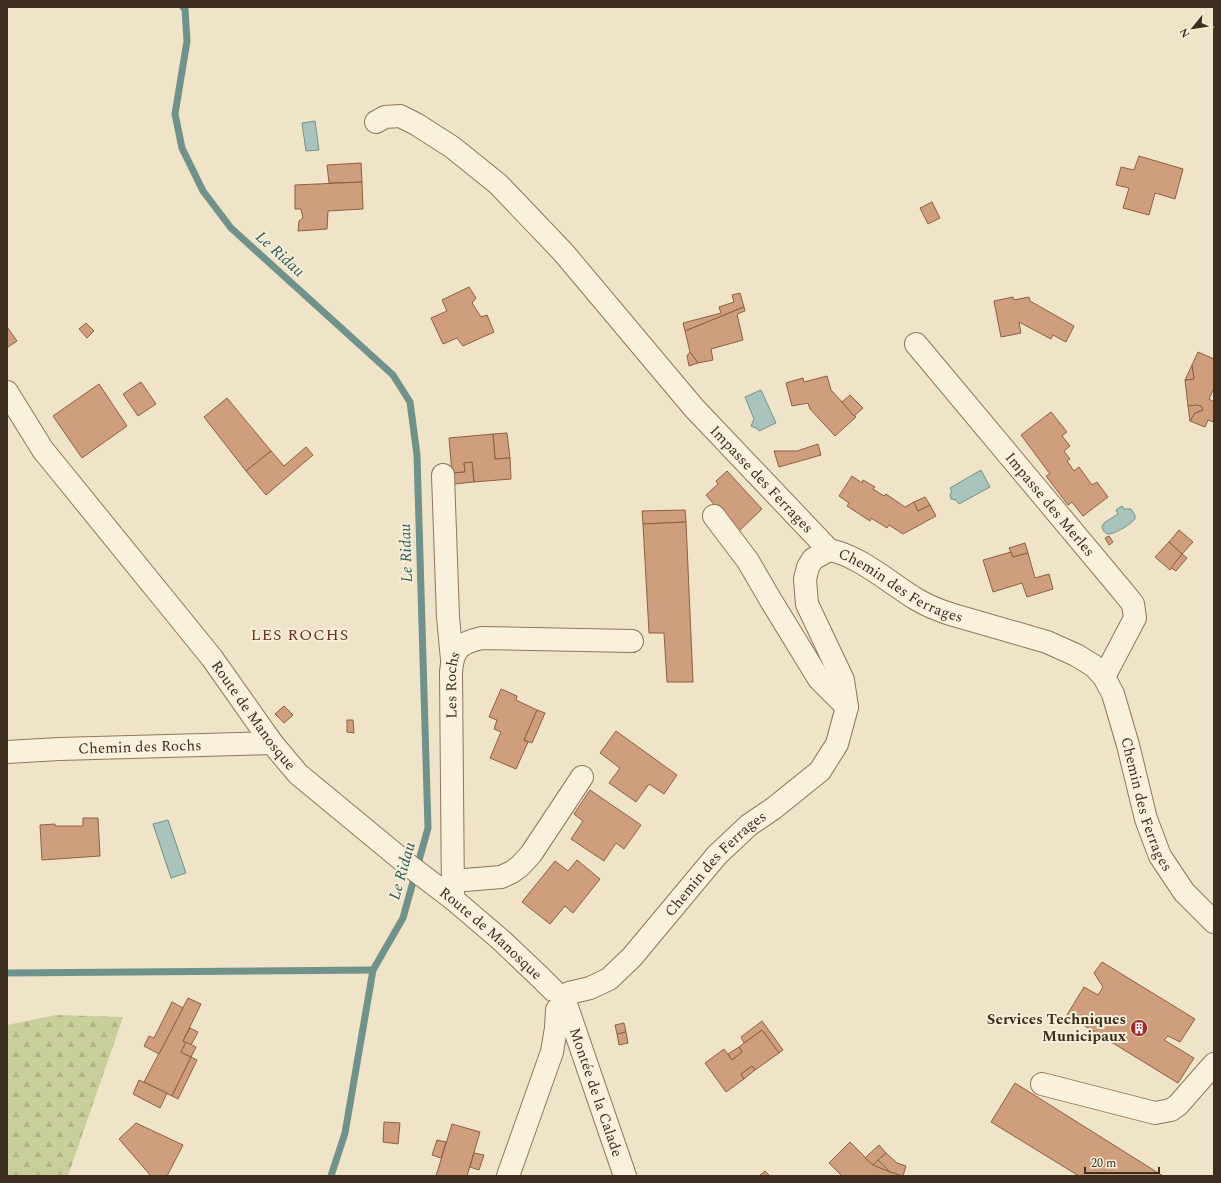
<svg xmlns="http://www.w3.org/2000/svg" width="1221" height="1183" viewBox="0 0 1221 1183" font-family="Spectral,serif">
  <style>
    .forest { fill: url(#forest-firs) }
    .water { fill: #a9c4bc; stroke: #6f938a }
    .lines { fill: none; stroke-linecap: round; stroke-linejoin: round }
    .stream { stroke: #6f938a; stroke-width: 7 }
    .building { fill: #cf9f7d; stroke: #8d5f41 }
    .minor-casing { stroke: #8d765c; stroke-width: 24 }
    .minor { stroke: #faf1dc; stroke-width: 22 }
    .labels { text-anchor: middle; dominant-baseline: central; stroke-width: 4; stroke-linejoin: round; paint-order: stroke }
    .street-label { font-size: 15px; fill: #3d2e20; stroke: #f7eed8 }
    .poi-label { font-size: 15px; font-weight: bold; fill: #3d2e20; stroke: #f7eed8; text-anchor: end }
    .water-label { font-size: 16px; font-style: italic; fill: #2f5d5a; stroke: #f7eed8 }
    .neighbourhood-label { font-size: 16px; letter-spacing: 1px; fill: #6b2e1e; stroke: #f7eed8 }
  </style>
  <defs>
    <pattern id="forest-firs" width="22" height="20" patternUnits="userSpaceOnUse"><rect width="22" height="20" fill="#c9cf9b"/><path d="M5 1l3.5 6h-7zM16 11l3.5 6h-7z" fill="#aeb285"/></pattern>
  </defs>
  <rect width="100%" height="100%" fill="#f0e4c8"/>
  <polygon class="forest" points="56,1015 123,1017 69,1173 67,1176 7,1176 7,1025"/>
  <g class="water">
    <polygon points="315,121 319,150 306,151 302,123"/>
    <polygon points="761,390 776,423 759,431 758,429 751,426 754,419 745,397"/>
    <polygon points="981,470 990,487 959,504 956,500 951,499 950,494 952,492 950,488"/>
    <path d="M 1122,506 L 1124,509 L 1131,509 C 1132,511 1136,515 1135,518 C 1134,523 1113,535 1108,534 C 1104,533 1103,530 1102,527 L 1104,523 L 1118,514 L 1116,510 Z"/>
    <polygon points="168,820 186,873 171,878 153,824"/>
  </g>
  <g class="lines">
    <g class="stream">
      <polyline points="183,7 185,9 187,41 175,114 182,148 203,191 231,228 393,375 410,402 417,455 428,828 403,918 373,970 345,1133 331,1176"/>
      <polyline points="7,973 373,970"/>
    </g>
  </g>
  <g class="building">
    <polygon points="1139,156 1183,169 1175,199 1155,193 1149,215 1123,208 1129,188 1116,185 1121,167 1134,170"/>
    <polygon points="361,163 362,182 329,183 327,165"/>
    <polygon points="362,182 363,209 328,211 327,229 298,231 299,221 303,218 301,209 295,209 295,185"/>
    <polygon points="932,202 940,218 928,224 920,208"/>
    <polygon points="469,287 476,298 472,303 481,317 487,315 494,332 463,346 457,338 443,344 431,318 447,311 442,300"/>
    <polygon points="740,293 744,307 685,331 683,323 721,313 719,307 734,302 732,295"/>
    <polygon points="1013,297 1014,300 1029,297 1030,301 1074,326 1066,342 1053,335 1051,339 1019,322 1021,333 1001,337 994,301"/>
    <polygon points="744,307 745,311 737,314 743,340 711,349 713,360 698,363 690,352 685,331"/>
    <polygon points="86,323 94,331 87,338 79,329"/>
    <polygon points="7,327 17,341 8,347 7,346"/>
    <polygon points="690,352 698,363 689,366 687,356"/>
    <polygon points="1198,352 1214,359 1214,388 1209,399 1214,402 1214,422 1208,420 1205,427 1190,421 1195,413 1203,410 1201,406 1188,406 1185,380 1194,379 1192,365"/>
    <polygon points="1192,365 1194,379 1185,380"/>
    <polygon points="827,376 831,390 856,417 835,436 810,409 808,403 792,406 786,383 803,378 804,382"/>
    <polygon points="141,382 156,404 138,416 123,394"/>
    <polygon points="99,384 127,426 82,458 53,416"/>
    <polygon points="850,395 863,408 854,416 842,402"/>
    <polygon points="227,398 271,451 246,471 204,417"/>
    <polygon points="1196,405 1201,406 1203,410 1195,413 1190,421 1188,406"/>
    <polygon points="1051,412 1067,432 1062,436 1070,446 1064,451 1070,459 1067,461 1074,471 1079,467 1092,485 1097,482 1108,497 1083,516 1072,502 1068,505 1046,476 1050,474 1021,435"/>
    <polygon points="507,433 510,458 495,459 493,434"/>
    <polygon points="493,434 495,459 510,458 511,479 474,482 472,462 464,463 465,472 452,473 449,438"/>
    <polygon points="818,444 821,455 779,467 774,451 797,451"/>
    <polygon points="306,447 313,455 266,495 246,471 271,451 284,466"/>
    <polygon points="472,462 474,482 454,484 452,473 465,472 464,463"/>
    <polygon points="727,471 762,509 738,532 706,495 718,484 716,481"/>
    <polygon points="852,476 862,483 863,480 875,487 873,489 884,496 886,494 905,507 914,502 918,511 930,505 936,516 903,534 889,525 887,528 871,518 870,521 847,506 849,503 839,496"/>
    <polygon points="925,497 930,505 918,511 914,502"/>
    <polygon points="685,510 686,522 643,524 642,511"/>
    <polygon points="686,522 693,682 667,682 664,633 649,633 643,524"/>
    <polygon points="1179,530 1193,542 1182,554 1169,542"/>
    <polygon points="1109,536 1113,542 1109,545 1105,538"/>
    <polygon points="1169,542 1182,554 1170,570 1155,557"/>
    <polygon points="1025,543 1028,553 1013,557 1009,548"/>
    <polygon points="1011,552 1013,557 1028,553 1035,578 1049,574 1053,589 1027,597 1022,583 993,592 983,560"/>
    <polygon points="1182,554 1187,558 1176,571 1171,568"/>
    <polygon points="501,689 517,696 516,700 537,710 524,740 528,742 516,769 490,758 501,732 494,729 497,720 489,717"/>
    <polygon points="284,706 293,715 284,723 275,714"/>
    <polygon points="537,710 545,713 532,743 524,740"/>
    <polygon points="347,720 353,720 354,733 347,732"/>
    <polygon points="616,731 677,775 664,794 649,784 636,802 609,783 620,768 600,753"/>
    <polygon points="590,790 641,825 624,849 616,843 604,861 571,839 583,821 574,814"/>
    <polygon points="83,818 98,818 100,856 42,860 40,825 55,824 55,826 83,826"/>
    <polygon points="577,860 600,879 573,913 565,906 550,924 522,902 555,861 568,871"/>
    <polygon points="1102,962 1195,1019 1180,1042 1168,1036 1164,1040 1194,1058 1178,1083 1067,1015 1084,987 1098,995 1103,987 1094,973"/>
    <polygon points="188,998 201,1004 183,1041 186,1042 181,1052 191,1057 172,1096 144,1082"/>
    <polygon points="172,1002 183,1008 159,1054 144,1046 149,1036 154,1038"/>
    <polygon points="762,1021 783,1050 779,1053 762,1030 744,1043 741,1037"/>
    <polygon points="624,1023 626,1032 617,1034 615,1025"/>
    <polygon points="190,1028 198,1032 191,1045 183,1041"/>
    <polygon points="762,1030 779,1053 755,1070 752,1066 741,1074 744,1079 726,1092 705,1063 724,1049 732,1060 742,1052 739,1047"/>
    <polygon points="626,1032 628,1043 619,1045 617,1034"/>
    <polygon points="186,1042 196,1047 191,1057 181,1052"/>
    <polygon points="739,1047 742,1052 732,1060 728,1054"/>
    <polygon points="191,1057 197,1060 178,1099 172,1096"/>
    <polygon points="752,1066 755,1070 744,1079 741,1074"/>
    <polygon points="139,1080 167,1093 160,1108 133,1094"/>
    <polygon points="1015,1083 1163,1176 1079,1176 991,1122"/>
    <polygon points="384,1122 400,1123 398,1144 383,1142"/>
    <polygon points="136,1123 183,1145 167,1176 151,1176 119,1139"/>
    <polygon points="452,1124 480,1132 467,1176 436,1176"/>
    <polygon points="437,1140 446,1142 441,1158 432,1155"/>
    <polygon points="850,1142 873,1165 902,1176 842,1176 829,1163"/>
    <polygon points="879,1145 886,1153 873,1165 865,1158"/>
    <polygon points="474,1153 484,1155 479,1170 470,1167"/>
    <polygon points="886,1153 897,1163 906,1166 903,1176 890,1172 878,1160"/>
    <polygon points="878,1160 890,1172 873,1165"/>
    <polygon points="765,1171 770,1176 759,1176"/>
  </g>
  <g class="lines">
    <defs>
      <g id="minor">
        <path id="s1" d="M 376,122 L 385,117 L 400,116 L 416,124 L 452,147 L 498,184 L 563,252 L 694,408 L 829,550"/>
        <path id="s2" d="M 916,344 L 1120,588 L 1133,604 L 1135,618 L 1104,677"/>
        <path id="s3" d="M 7,392 L 43,450 L 212,658 L 272,743 L 298,774 L 407,864 L 453,899 L 501,940 L 541,978 L 553,990"/>
        <polyline points="443,475 448,617 452,660"/>
        <polyline points="714,516 748,561 770,599 819,679 847,707"/>
        <path id="s4" d="M 7,752 L 59,749 L 272,743"/>
        <polyline points="453,881 501,877 512,872 520,866 531,854 582,777"/>
        <path id="s5" d="M 453,899 L 451,672 C 453,648 460,643 482,638 L 632,641"/>
        <path id="s6" d="M 569,993 L 590,988 L 609,979 L 632,957 L 717,855 L 749,825 L 774,808 L 820,771 L 837,744 L 847,707 L 843,680 L 807,604 L 805,579 L 808,567 L 813,559 L 829,550 C 858,555 890,583 916,599 C 926,605 938,610 950,614 L 1047,642 L 1076,655 L 1094,666 L 1104,677 L 1113,694 L 1128,745 L 1146,819 L 1160,856 L 1184,892 L 1214,922"/>
        <path id="s7" d="M 567,1007 L 625,1176"/>
        <polyline points="1042,1084 1155,1113 1171,1110 1178,1105 1214,1064"/>
        <polyline points="508,1176 552,1052 556,1028 557,1010"/>
      </g>
    </defs>
    <use href="#minor" class="minor-casing"/>
    <use href="#minor" class="minor"/>
  </g>
  <defs>
    <symbol id="building-disc" viewBox="-11 -11 22 22"><circle r="9.5" fill="#9e2a2b" stroke="#f7eed8"/><path d="M-4-6H4V6H1V3H-1V6H-4ZM-2.5-4.3h1.7v1.8h-1.7ZM.8-4.3h1.7v1.8H.8ZM-2.5-1h1.7V.8h-1.7ZM.8-1h1.7V.8H.8Z" fill="#fff"/></symbol>
  </defs>
  <g fill-rule="evenodd">
    <use href="#building-disc" x="1129" y="1018" width="20" height="20"/>
  </g>
  <g class="labels">
    <g class="street-label">
      <text stroke="none"><textPath href="#s1" startOffset="541">Impasse des Ferrages</textPath></text>
      <text stroke="none"><textPath href="#s2" startOffset="209">Impasse des Merles</textPath></text>
      <text stroke="none"><textPath href="#s6" startOffset="668">Chemin des Ferrages</textPath></text>
      <text stroke="none"><textPath href="#s5" startOffset="214">Les Rochs</textPath></text>
      <text stroke="none"><textPath href="#s3" startOffset="407">Route de Manosque</textPath></text>
      <text stroke="none"><textPath href="#s4" startOffset="133">Chemin des Rochs</textPath></text>
      <text stroke="none"><textPath href="#s6" startOffset="1028">Chemin des Ferrages</textPath></text>
      <text stroke="none"><textPath href="#s6" startOffset="200">Chemin des Ferrages</textPath></text>
      <text stroke="none"><textPath href="#s3" startOffset="731">Route de Manosque</textPath></text>
      <text stroke="none"><textPath href="#s7" startOffset="90">Montée de la Calade</textPath></text>
    </g>
    <g class="poi-label">
      <text x="1126" y="1019">Services Techniques<tspan x="1126" dy="17">Municipaux</tspan></text>
    </g>
    <g class="water-label">
      <text transform="translate(280 254) rotate(42)">Le Ridau</text>
      <text transform="translate(406 553) rotate(-92)">Le Ridau</text>
      <text transform="translate(402 871) rotate(-74)">Le Ridau</text>
    </g>
    <g class="neighbourhood-label">
      <text x="300" y="635">LES ROCHS</text>
    </g>
  </g>
  <rect width="1221" height="1183" fill="none" stroke="#3d2e20" stroke-width="16"/>
  <g transform="translate(1193 28) rotate(240)" stroke="#f7eed8" stroke-width="3" paint-order="stroke">
  <path d="M0-3L7 15L0 10L-7 15Z" fill="#3d2e20"/>
  <text y="-6" font-size="11" font-weight="bold" text-anchor="middle" fill="#3d2e20">N</text>
  </g>
  <path d="M1085 1167v6h74v-6" fill="none" stroke="#3d2e20" stroke-width="2"/>
  <text x="1091" y="1167" font-size="12" fill="#3d2e20" stroke="#f7eed8" stroke-width="3" paint-order="stroke">20 m</text>
</svg>
